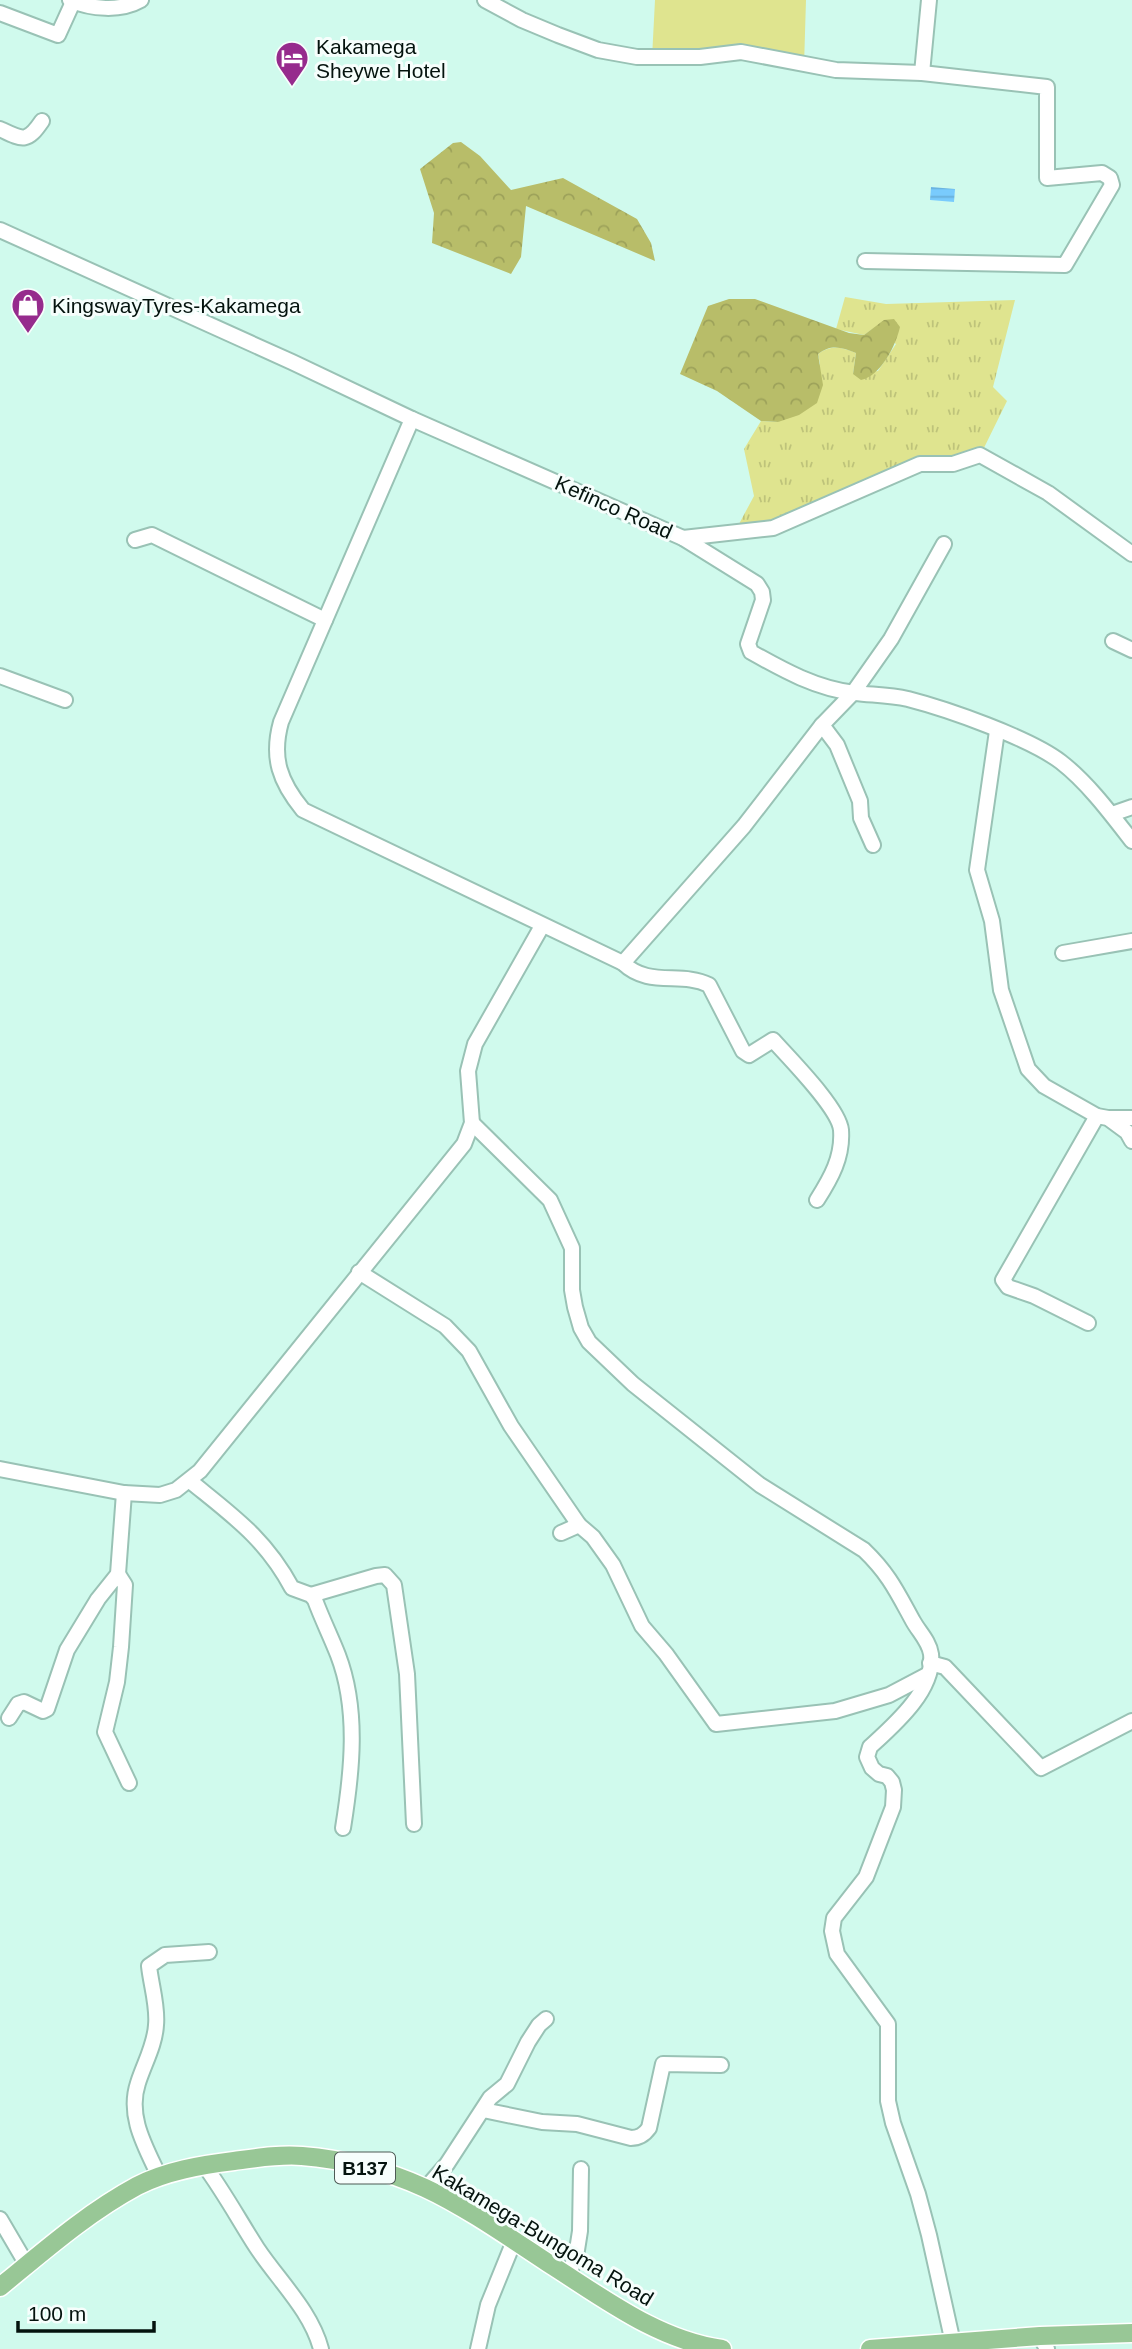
<svg xmlns="http://www.w3.org/2000/svg" width="1132" height="2349" viewBox="0 0 1132 2349" font-family="Arial,sans-serif">
  <style>
    .grass { fill: url(#grass-tufts) }
    .forest { fill: url(#forest-crowns) }
    .garden { fill: #dfe48f }
    .water { fill: url(#water-rules) }
    .lines { fill: none; stroke-linecap: round; stroke-linejoin: round }
    .minor-casing { stroke: #99c2b5; stroke-width: 18 }
    .major-casing { stroke: #fff; stroke-width: 21 }
    .minor { stroke: #fff; stroke-width: 14 }
    .major { stroke: #98c796; stroke-width: 18 }
    .labels { text-anchor: middle; dominant-baseline: central; stroke-width: 6; stroke-linejoin: round; paint-order: stroke }
    .shield { fill: #f6fefc; stroke: #4d5a55; stroke-width: 2 }
    .shield-label { font-size: 19px; font-weight: bold; fill: #04130e }
    .poi-label { font-size: 21px; fill: #04130e; stroke: #f6fefc; text-anchor: start }
    .street-label { font-size: 21px; fill: #04130e; stroke: #f6fefc }
  </style>
  <defs>
    <pattern id="grass-tufts" width="24" height="20" patternUnits="userSpaceOnUse" patternTransform="scale(1.75)"><rect width="24" height="20" fill="#dfe48f"/><path d="M3 7l-1-3M5 7V3M7 7l1-3M15 17l-1-3M17 17v-4M19 17l1-3" fill="none" stroke="#bec37a"/></pattern>
    <pattern id="forest-crowns" width="20" height="18" patternUnits="userSpaceOnUse" patternTransform="scale(1.75)"><rect width="20" height="18" fill="#b8bd69"/><path d="M2 6a3 3 0 1 1 6 0M12 15a3 3 0 1 1 6 0" fill="none" stroke="#9da25a"/></pattern>
    <pattern id="water-rules" width="6" height="5" patternUnits="userSpaceOnUse" patternTransform="scale(1.75)"><rect width="6" height="5" fill="#79cbfd"/><path d="M0 2.5h6" fill="none" stroke="#67add8"/></pattern>
  </defs>
  <rect width="100%" height="100%" fill="#d0faed"/>
  <path class="grass" d="M 845,297 L 886,304 L 1015,300 L 993,387 L 1007,401 L 978,460 L 919,468 L 732,537 L 754,496 L 744,449 L 761,421 L 778,422 L 820,364 L 818,354 C 831,345 841,347 856,353 L 853,374 L 878,371 L 896,344 L 874,328 L 864,335 L 836,329 Z"/>
  <g class="forest">
    <polygon points="461,142 480,156 511,190 563,178 637,219 651,243 655,261 526,206 521,257 511,274 432,243 434,213 420,169 453,143"/>
    <path d="M 729,299 L 755,299 L 849,333 L 864,335 L 884,320 L 894,319 L 900,327 C 896,345 881,376 861,380 L 853,374 L 856,353 C 841,347 831,344 818,354 L 823,385 L 817,403 L 799,415 L 778,422 L 761,421 L 717,391 L 680,374 L 708,306 Z"/>
  </g>
  <polygon class="garden" points="655,0 806,0 804,66 755,54 652,58"/>
  <polygon class="water" points="931,187 955,189 954,202 930,200"/>
  <g class="lines">
    <defs>
      <g id="minor">
        <path d="M 70,0 C 91,9 120,12 141,0"/>
        <polyline points="485,0 522,20 558,35 598,50 637,57 700,57 741,52 836,70 922,73 1047,87 1047,178 1102,173 1110,178 1112,185 1065,265 865,261"/>
        <polyline points="0,13 58,35 73,2"/>
        <polyline points="922,73 929,0"/>
        <path d="M 0,129 C 23,140 27,143 42,121"/>
        <path d="M 0,230 L 292,362 L 412,419 L 683,538 L 757,584 L 762,592 L 763,600 L 748,644 L 751,652 C 783,670 817,689 855,693 C 872,695 890,695 908,699 C 947,709 1030,738 1061,762 C 1088,783 1111,814 1132,841"/>
        <path d="M 412,419 L 281,722 C 271,758 280,782 303,810 L 623,963 C 649,988 681,971 709,985 L 743,1051 L 749,1055 L 773,1040 C 789,1058 839,1108 841,1130 C 843,1157 831,1178 817,1200"/>
        <polyline points="683,538 773,528 920,464 953,464 980,455 1048,493 1132,554"/>
        <polyline points="135,540 152,535 325,620"/>
        <polyline points="1113,641 1132,650"/>
        <polyline points="0,676 65,700"/>
        <polyline points="822,725 837,745 860,801 861,818 873,845"/>
        <polyline points="997,731 977,870 992,921 1001,990 1028,1069 1044,1086 1097,1116 1108,1118 1127,1132 1132,1141"/>
        <polyline points="1112,814 1132,807"/>
        <polyline points="1063,953 1132,941"/>
        <polyline points="623,963 744,826 822,725 853,693 891,639 944,544"/>
        <polyline points="1108,1118 1132,1118"/>
        <path d="M 472,1123 L 550,1200 L 572,1248 L 572,1290 L 575,1307 L 581,1328 L 589,1342 L 633,1384 L 760,1485 L 864,1550 C 889,1574 897,1592 913,1621 C 919,1632 929,1641 931,1654 C 935,1690 894,1725 870,1747 L 867,1757 L 872,1768 L 879,1774 L 887,1776 L 892,1782 L 894,1790 L 893,1807 L 866,1877 L 834,1918 L 832,1931 L 837,1954 L 888,2024 L 888,2101 L 893,2123 L 918,2194 L 929,2235 L 953,2343"/>
        <polyline points="359,1272 445,1326 469,1351 511,1426 579,1525 593,1537 613,1565 642,1626 666,1654 716,1724 835,1711 889,1695 927,1675"/>
        <polyline points="1088,1323 1034,1296 1008,1287 1003,1280 1097,1116"/>
        <polyline points="0,1469 124,1493 160,1495 176,1490 200,1471 464,1144 472,1123 468,1071 475,1044 542,926"/>
        <path d="M 190,1481 C 233,1516 265,1538 292,1588 L 311,1595 L 315,1600 C 322,1619 331,1637 338,1655 C 359,1710 352,1772 343,1828"/>
        <polyline points="561,1533 579,1525"/>
        <polyline points="118,1574 125,1585 121,1647 117,1682 105,1732 129,1783"/>
        <polyline points="311,1595 376,1576 385,1575 394,1585 407,1674 414,1824"/>
        <polyline points="930,1663 945,1667 1041,1768 1132,1721"/>
        <polyline points="9,1718 18,1704 24,1702 43,1711 47,1709 67,1650 98,1599 118,1574 124,1493"/>
        <path d="M 483,2110 L 542,2122 L 577,2124 L 631,2138 C 639,2138 644,2135 649,2128 L 663,2064 L 721,2065"/>
        <path d="M 204,2165 C 224,2192 239,2220 257,2248 C 279,2281 311,2311 321,2349"/>
        <path d="M 159,2176 C 145,2146 127,2116 138,2083 C 144,2064 155,2045 156,2025 C 158,2006 151,1985 149,1966 L 165,1955 L 209,1952"/>
        <polyline points="426,2188 447,2164 490,2098 507,2084 528,2042 539,2025 546,2019"/>
        <polyline points="0,2219 27,2265"/>
        <polyline points="569,2276 577,2250 580,2231 581,2169"/>
        <polyline points="1040,2336 1047,2349"/>
        <polyline points="478,2349 488,2305 514,2241"/>
      </g>
      <g id="major">
        <path d="M 0,2287 C 44,2251 87,2213 137,2186 C 166,2171 201,2165 234,2161 C 256,2158 280,2154 302,2156 C 343,2159 388,2171 425,2188 C 466,2207 510,2238 548,2263 C 602,2297 657,2340 722,2349"/>
        <polyline points="870,2349 1040,2336 1132,2333"/>
      </g>
    </defs>
    <use href="#minor" class="minor-casing"/>
    <use href="#major" class="major-casing"/>
    <use href="#minor" class="minor"/>
    <use href="#major" class="major"/>
  </g>
  <defs>
    <symbol id="hotel-pin" viewBox="-11 -11 22 30"><path d="M0 17L-7.5 6A9.5 9.5 0 1 1 7.5 6Z" fill="#962b8d" stroke="#f6fefc"/><path d="M-6-4.5h1.5V1H6V5H4.5V3h-9V5H-6ZM-4 0a1.8 1.8 0 1 1 3.6 0ZM.5 0V-2.5h3Q6-2.5 6 0Z" fill="#fff"/></symbol>
    <symbol id="shop-pin" viewBox="-11 -11 22 30"><path d="M0 17L-7.5 6A9.5 9.5 0 1 1 7.5 6Z" fill="#962b8d" stroke="#f6fefc"/><path d="M-5-2.5h2.3a2.7 3.5 0 0 1 5.4 0H5L5.5 6h-11ZM-1.5-2.5h3a1.5 2.3 0 0 0-3 0Z" fill="#fff"/></symbol>
  </defs>
  <g fill-rule="evenodd">
    <use href="#hotel-pin" x="273" y="39" width="38" height="52"/>
    <use href="#shop-pin" x="9" y="286" width="38" height="52"/>
  </g>
  <g class="labels">
    <rect class="shield" x="335" y="2152.5" width="60" height="31" rx="5"/>
    <g class="shield-label">
      <text x="365" y="2168">B137</text>
    </g>
    <g class="poi-label">
      <text x="316" y="46">Kakamega<tspan x="316" dy="24">Sheywe Hotel</tspan></text>
      <text x="52" y="305">KingswayTyres-Kakamega</text>
    </g>
    <g class="street-label">
      <text transform="translate(614 507) rotate(24)">Kefinco Road</text>
      <text transform="translate(543 2235) rotate(31)">Kakamega-Bungoma Road</text>
    </g>
  </g>
  <path d="M18 2321v10h136v-10" fill="none" stroke="#04130e" stroke-width="3.5"/>
  <text x="28" y="2321" font-size="21" fill="#04130e" stroke="#f6fefc" stroke-width="5" paint-order="stroke">100 m</text>
</svg>
